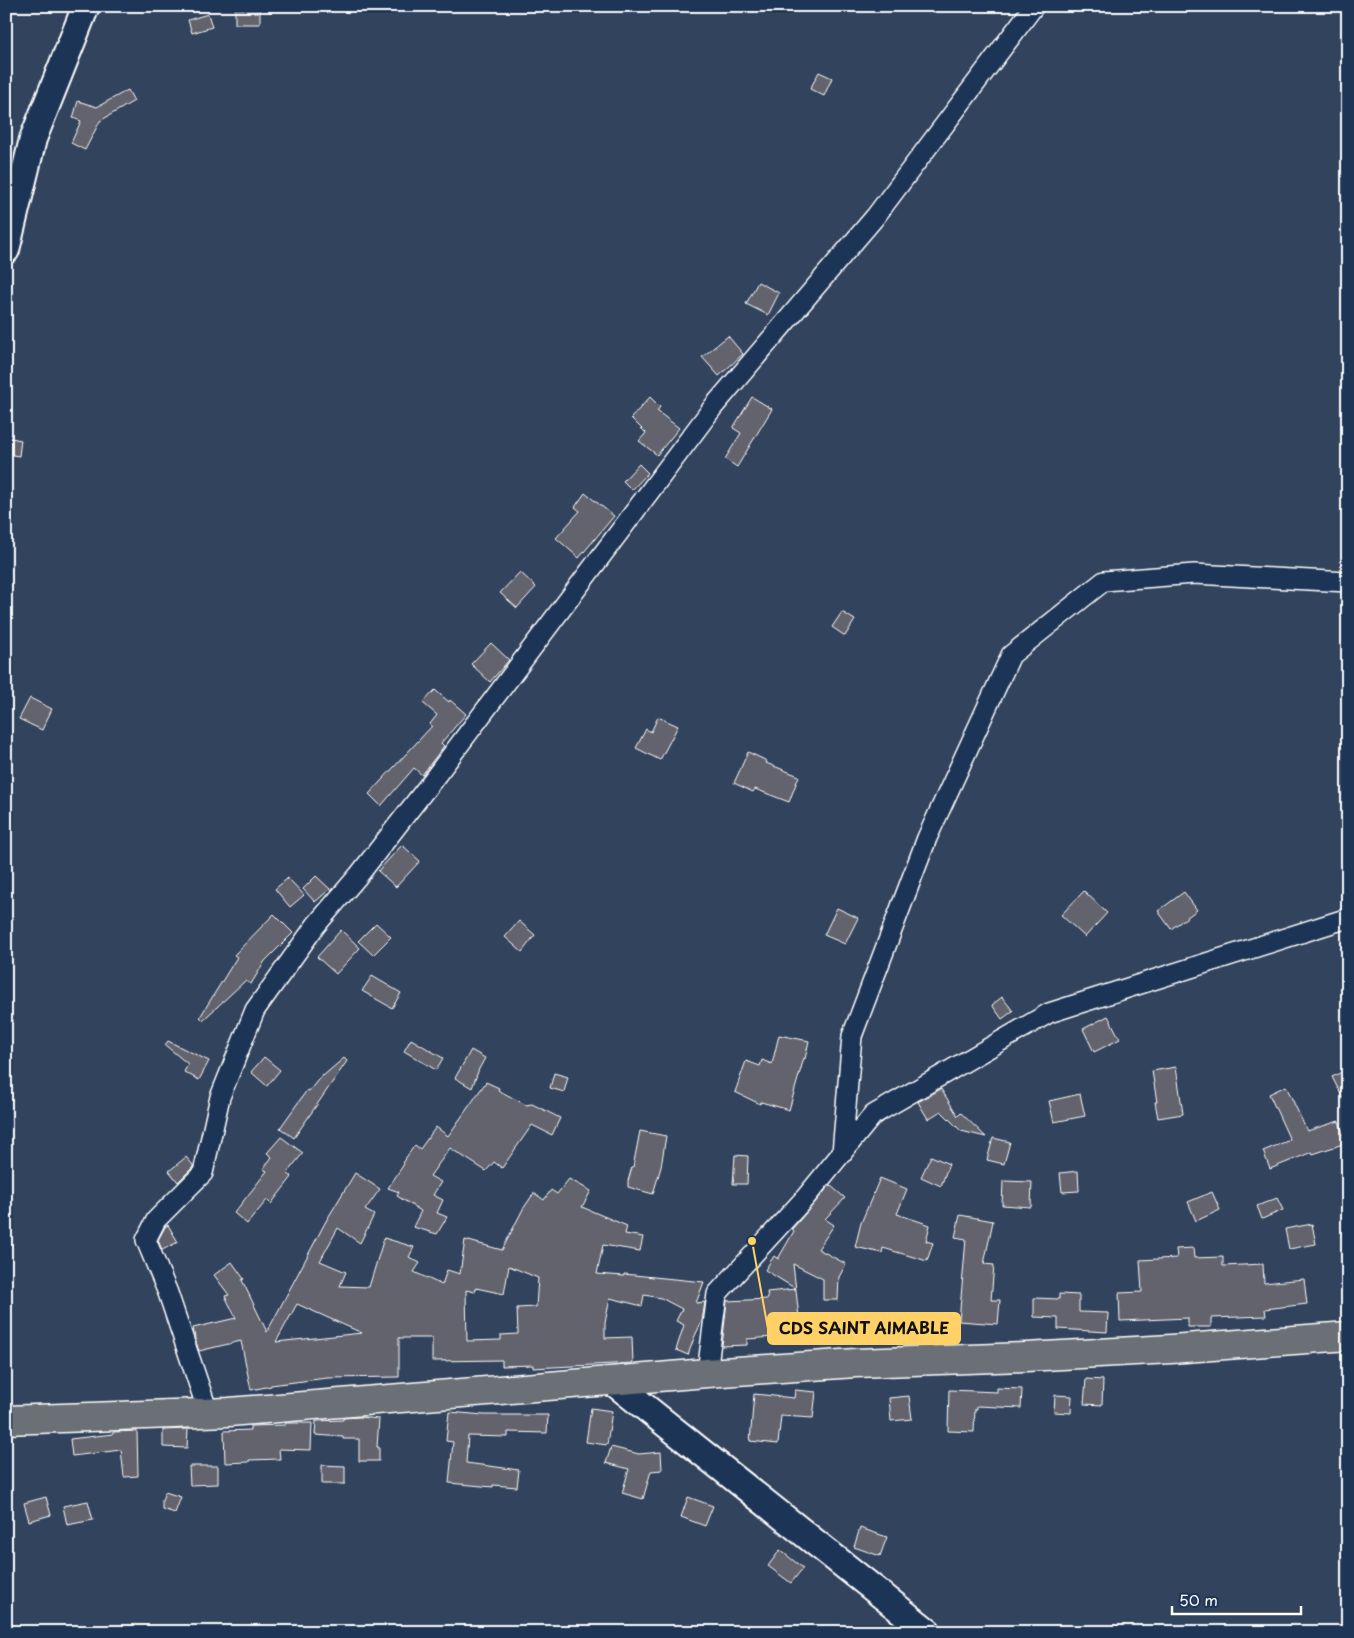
<svg xmlns="http://www.w3.org/2000/svg" width="1354" height="1638" viewBox="0 0 1354 1638" font-family="'Playpen Sans',sans-serif">
  <style>
    .building { fill: #62646c; stroke: #fff; fill-rule: evenodd }
    .lines { fill: none; stroke-linecap: round; stroke-linejoin: round }
    .street-casing { stroke: #fff; stroke-width: 22 }
    .secondary-casing { stroke: #fff; stroke-width: 30 }
    .primary-casing { stroke: #fff; stroke-width: 31 }
    .street { stroke: #1d3557; stroke-width: 19 }
    .secondary { stroke: #1d3557; stroke-width: 26 }
    .primary { stroke: #6b6f75; stroke-width: 28 }
    .leader { fill: none; stroke: #ffd166; stroke-width: 2 }
    .callout-dot { fill: #ffd166; stroke: #1d3557; stroke-width: 2 }
    .callout { fill: #ffd166; stroke: #ffd166; stroke-width: 2 }
    .callout-label { font-size: 16px; text-anchor: middle; font-weight: bold; fill: #111 }
  </style>
  <rect width="100%" height="100%" fill="#32435d"/>
  <filter id="ink" filterUnits="userSpaceOnUse"><feTurbulence type="fractalNoise" baseFrequency=".02" numOctaves="2"/><feDisplacementMap in="SourceGraphic" scale="10" xChannelSelector="R" yChannelSelector="G"/><feConvolveMatrix kernelMatrix="1 2 1 2 8 2 1 2 1" color-interpolation-filters="sRGB"/></filter>
  <g filter="url(#ink)">
    <g class="building">
      <polygon points="235,9 260,10 260,24 235,24"/>
      <polygon points="208,14 212,27 192,33 188,20"/>
      <polygon points="819,72 832,78 824,96 810,89"/>
      <polygon points="128,90 134,101 100,121 85,150 71,143 81,121 73,118 78,101 97,107"/>
      <polygon points="758,282 779,293 768,315 746,304"/>
      <polygon points="728,336 743,354 719,376 702,357"/>
      <polygon points="650,397 660,407 657,411 679,428 657,455 639,441 646,433 631,418"/>
      <polygon points="752,397 772,409 737,467 725,459 741,433 733,428"/>
      <polygon points="6,437 21,440 19,456 6,454"/>
      <polygon points="639,464 648,473 632,490 623,481"/>
      <polygon points="585,493 614,516 579,558 556,538 580,511 575,507"/>
      <polygon points="520,572 536,587 517,608 500,593"/>
      <polygon points="842,612 855,620 845,636 832,627"/>
      <polygon points="491,643 509,660 490,682 471,664"/>
      <polygon points="435,690 449,702 450,700 466,714 441,743 444,746 422,775 414,768 381,806 369,794 432,726 430,724 437,715 423,703"/>
      <polygon points="30,698 52,709 42,730 19,719"/>
      <polygon points="658,717 678,726 660,760 636,748 646,729 651,732"/>
      <polygon points="748,752 767,761 766,763 799,776 789,802 755,789 753,792 734,783"/>
      <polygon points="402,845 420,861 396,887 378,871"/>
      <polygon points="316,876 330,889 315,902 303,889"/>
      <polygon points="288,878 304,895 290,907 275,889"/>
      <polygon points="1084,891 1107,913 1085,937 1061,915"/>
      <polygon points="1184,892 1197,910 1171,929 1158,911"/>
      <polygon points="837,908 858,918 845,944 824,935"/>
      <polygon points="274,914 293,933 265,961 251,984 245,981 203,1020 200,1017 237,957 234,955"/>
      <polygon points="519,921 535,935 522,952 505,937"/>
      <polygon points="376,923 391,937 373,955 358,941"/>
      <polygon points="341,930 360,948 336,974 317,957"/>
      <polygon points="372,976 401,993 392,1008 362,991"/>
      <polygon points="1002,997 1013,1011 1002,1019 992,1005"/>
      <polygon points="1108,1016 1120,1039 1094,1052 1083,1029"/>
      <polygon points="779,1035 809,1041 805,1059 804,1058 789,1110 761,1102 760,1104 735,1092 746,1061 760,1066 762,1060 772,1064"/>
      <polygon points="411,1039 443,1058 436,1070 404,1051"/>
      <polygon points="168,1041 209,1061 199,1080 184,1072 188,1064 165,1045"/>
      <polygon points="471,1050 485,1058 479,1069 472,1088 455,1078"/>
      <polygon points="264,1057 280,1070 267,1086 251,1072"/>
      <polygon points="344,1058 347,1061 294,1138 280,1128 307,1090 309,1091 322,1075 323,1076"/>
      <polygon points="1176,1067 1183,1114 1158,1118 1155,1102 1157,1102 1152,1071"/>
      <polygon points="1348,1069 1348,1108 1332,1077"/>
      <polygon points="554,1073 568,1077 564,1092 550,1088"/>
      <polygon points="486,1082 499,1088 498,1090 526,1105 532,1104 560,1118 552,1135 532,1125 502,1168 494,1162 486,1171 450,1148 430,1176 441,1182 433,1195 443,1200 437,1213 447,1217 437,1234 413,1227 421,1211 397,1196 399,1192 388,1188 404,1164 402,1163 415,1145 420,1149 436,1127 448,1136"/>
      <polygon points="1286,1086 1307,1131 1339,1121 1346,1143 1313,1154 1312,1152 1270,1169 1263,1151 1290,1140 1269,1094"/>
      <polygon points="941,1089 958,1116 961,1113 986,1137 961,1131 941,1111 928,1119 918,1102"/>
      <polygon points="1080,1094 1085,1116 1054,1122 1049,1101"/>
      <polygon points="640,1131 666,1136 661,1167 653,1194 628,1187 628,1181 632,1167 633,1167"/>
      <polygon points="281,1137 303,1153 287,1173 292,1177 271,1204 267,1200 247,1224 234,1213 267,1171 263,1169 272,1157 267,1153"/>
      <polygon points="993,1138 1010,1142 1004,1164 987,1160"/>
      <polygon points="735,1155 748,1156 747,1184 733,1184"/>
      <polygon points="931,1156 949,1164 941,1186 921,1177"/>
      <polygon points="186,1157 193,1165 193,1167 178,1182 169,1171"/>
      <polygon points="1078,1171 1079,1191 1062,1192 1060,1173"/>
      <path d="M 355,1173 L 380,1189 L 365,1210 L 374,1215 L 360,1243 L 338,1228 L 320,1261 L 346,1272 L 340,1286 L 369,1287 L 384,1238 L 414,1247 L 409,1257 L 420,1263 L 414,1272 L 442,1285 L 447,1270 L 460,1274 L 465,1240 L 502,1250 L 523,1209 L 534,1193 L 544,1200 L 551,1190 L 557,1194 L 569,1179 L 591,1191 L 582,1207 L 627,1226 L 625,1234 L 643,1237 L 640,1251 L 603,1245 L 597,1274 L 624,1276 L 624,1274 L 704,1282 L 696,1303 L 705,1302 L 702,1321 L 694,1338 L 688,1355 L 676,1350 L 684,1325 L 676,1321 L 682,1309 L 661,1298 L 644,1295 L 642,1306 L 610,1298 L 605,1323 L 605,1338 L 632,1337 L 633,1363 L 533,1368 L 533,1365 L 502,1366 L 502,1360 L 432,1361 L 432,1338 L 399,1338 L 399,1377 L 327,1378 L 271,1385 L 271,1386 L 251,1390 L 241,1341 L 199,1351 L 196,1342 L 193,1328 L 236,1318 L 225,1296 L 229,1295 L 214,1275 L 232,1262 L 244,1279 L 242,1280 L 267,1332 L 326,1221 ZM 509,1266 L 538,1278 L 536,1307 L 517,1308 L 518,1334 L 501,1335 L 501,1340 L 467,1341 L 466,1290 L 475,1292 L 476,1288 L 504,1294 ZM 297,1304 L 362,1333 L 276,1342 Z"/>
      <polygon points="880,1178 907,1189 897,1214 930,1225 926,1241 933,1243 927,1261 883,1248 882,1253 855,1247 861,1223"/>
      <polygon points="1003,1181 1032,1182 1031,1207 1002,1205"/>
      <polygon points="830,1185 845,1198 825,1219 834,1225 818,1249 846,1264 839,1277 838,1300 823,1300 823,1279 793,1264 801,1335 747,1339 747,1345 722,1346 727,1301 768,1299 767,1292 796,1289 765,1270 774,1256 778,1259 794,1231 792,1229"/>
      <polygon points="1212,1192 1220,1210 1196,1221 1188,1202"/>
      <polygon points="1277,1198 1283,1210 1262,1219 1257,1206"/>
      <polygon points="960,1215 993,1221 984,1264 994,1265 991,1300 1000,1300 998,1324 959,1321 966,1239 955,1237"/>
      <polygon points="1312,1224 1316,1244 1289,1249 1285,1229"/>
      <polygon points="168,1225 178,1242 162,1250 158,1240 165,1227"/>
      <polygon points="1193,1248 1194,1258 1223,1257 1223,1266 1263,1264 1264,1283 1304,1279 1307,1304 1265,1309 1266,1316 1211,1318 1211,1327 1188,1327 1188,1318 1120,1321 1119,1293 1142,1292 1140,1260 1177,1258 1176,1249"/>
      <polygon points="1059,1294 1079,1295 1079,1312 1108,1313 1107,1332 1058,1329 1058,1318 1034,1317 1034,1298 1059,1299"/>
      <polygon points="1086,1379 1103,1380 1102,1405 1084,1404"/>
      <polygon points="997,1388 1022,1389 1021,1408 977,1406 977,1409 975,1409 974,1432 948,1431 949,1390 997,1392"/>
      <polygon points="795,1390 816,1392 813,1418 781,1416 778,1444 750,1441 754,1394 794,1398"/>
      <polygon points="1055,1395 1072,1396 1071,1413 1054,1412"/>
      <polygon points="909,1396 912,1419 891,1421 889,1398"/>
      <polygon points="591,1408 612,1411 607,1445 586,1442"/>
      <polygon points="449,1412 484,1415 548,1415 547,1433 508,1432 508,1437 468,1436 466,1463 519,1470 517,1487 493,1485 493,1487 449,1483 453,1442 446,1441"/>
      <polygon points="360,1417 379,1419 377,1447 379,1447 379,1461 359,1461 359,1439 343,1439 343,1437 315,1435 316,1421 343,1420 343,1418"/>
      <polygon points="285,1423 312,1423 311,1450 279,1449 280,1459 249,1460 249,1462 225,1463 224,1431 250,1430 250,1426 285,1425"/>
      <polygon points="188,1429 187,1448 163,1447 163,1430"/>
      <polygon points="137,1431 138,1476 124,1477 121,1450 72,1456 70,1439 113,1434 113,1432"/>
      <polygon points="611,1447 639,1454 661,1452 662,1470 651,1471 643,1499 622,1493 629,1469 606,1463"/>
      <polygon points="322,1465 345,1466 345,1484 322,1484"/>
      <polygon points="189,1466 218,1466 218,1484 190,1485"/>
      <polygon points="165,1492 181,1497 175,1513 162,1509 162,1500"/>
      <polygon points="46,1497 51,1515 29,1521 24,1503"/>
      <polygon points="688,1497 713,1506 705,1526 681,1517"/>
      <polygon points="88,1501 93,1520 67,1525 63,1506"/>
      <polygon points="860,1528 887,1537 880,1556 854,1547"/>
      <polygon points="780,1550 803,1568 791,1583 768,1566"/>
    </g>
    <g class="lines">
      <defs>
        <g id="street">
          <polyline points="842,1153 852,1036 927,838 1011,655 1104,581 1194,574 1348,582"/>
          <polyline points="707,1373 717,1294 805,1198 873,1115 1049,1013 1348,918"/>
          <polyline points="208,1412 168,1293 146,1240 156,1220 203,1173 220,1097 255,1010 316,925 358,876 432,781 714,406 875,217 1034,6"/>
        </g>
        <g id="secondary">
          <polyline points="6,250 33,139 86,6"/>
          <polyline points="612,1381 928,1632"/>
        </g>
        <polyline id="primary" points="6,1420 229,1412 707,1373 856,1363 1026,1357 1171,1349 1348,1336"/>
      </defs>
      <use href="#street" class="street-casing"/>
      <use href="#secondary" class="secondary-casing"/>
      <use href="#primary" class="primary-casing"/>
      <use href="#street" class="street"/>
      <use href="#secondary" class="secondary"/>
      <use href="#primary" class="primary"/>
    </g>
  </g>
  <path class="leader" d="M752 1241L768 1329"/>
  <circle class="callout-dot" cx="752" cy="1241" r="5"/>
  <rect class="callout" x="768" y="1313" width="192" height="31" rx="5"/>
  <g class="callout-label">
    <text x="864" y="1334">CDS SAINT AIMABLE</text>
  </g>
  <rect width="1354" height="1638" fill="none" stroke="#1d3557" stroke-width="25"/>
  <rect x="12" y="12" width="1329" height="1613" fill="none" stroke="#fff" stroke-width="2" filter="url(#ink)"/>
  <path d="M1172 1606v8h129v-8" fill="none" stroke="#ffffff" stroke-width="2.5"/>
  <text x="1179" y="1606" font-size="15" fill="#ffffff" stroke="#1d3557" stroke-width="4" paint-order="stroke">50 m</text>
</svg>
